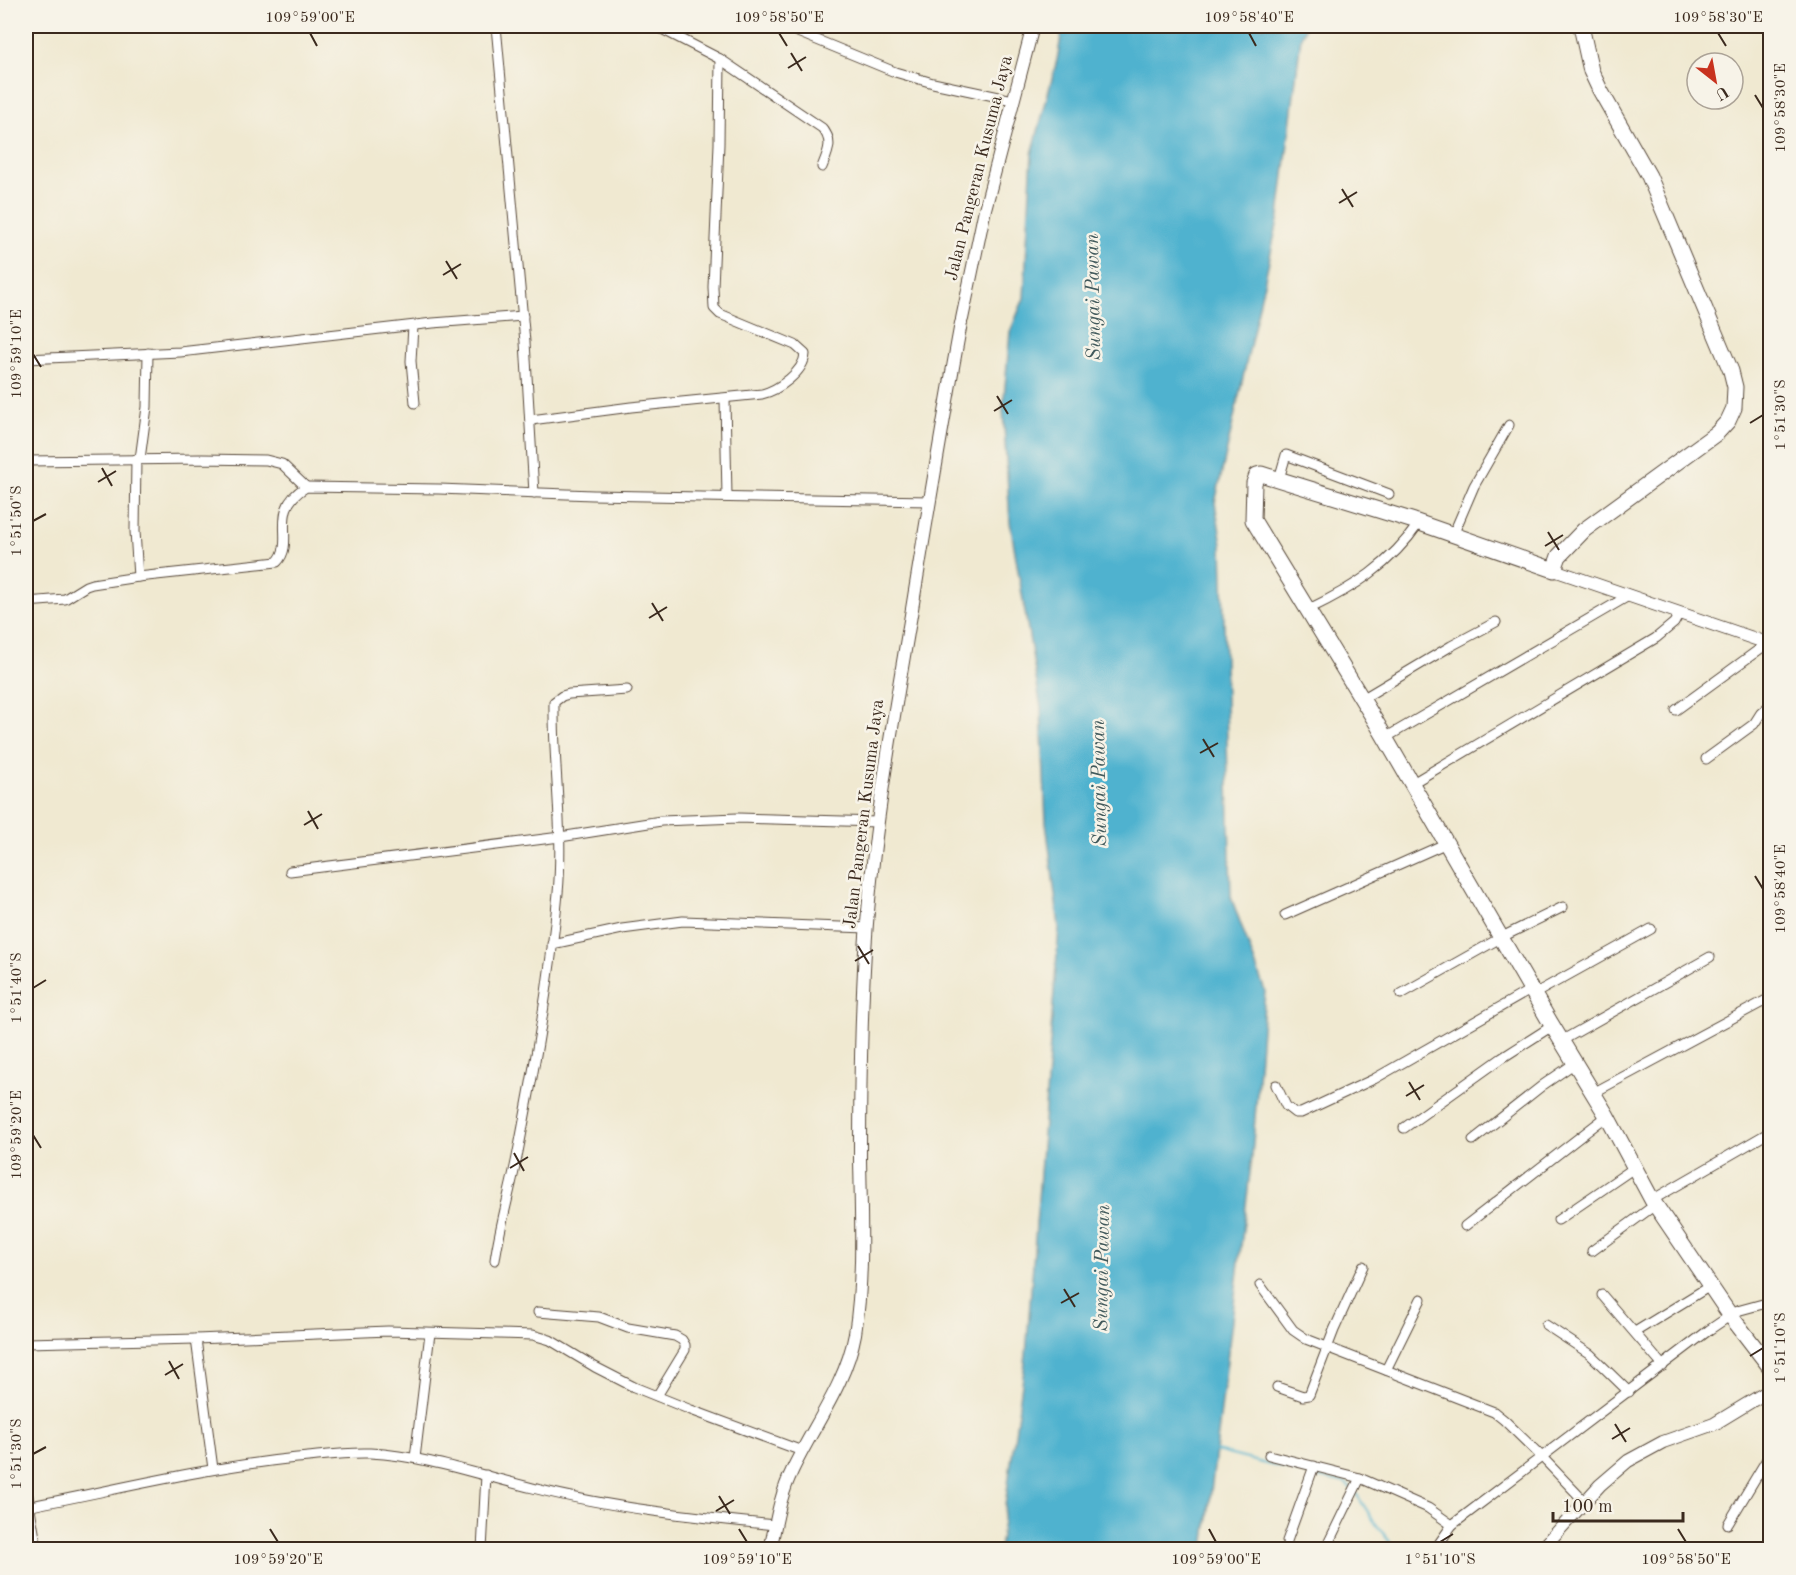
<svg xmlns="http://www.w3.org/2000/svg" width="1796" height="1575" viewBox="0 0 1796 1575" font-family="'Old Standard TT',serif">
  <style>
    .water { fill: #50b2cf; stroke: #466e76; stroke-width: 1.5 }
    .lines { fill: none; stroke-linecap: round; stroke-linejoin: round }
    .stream { stroke: #50b2cf; stroke-width: 2 }
    .minor-casing { stroke: #564739; stroke-width: 11 }
    .tertiary-casing { stroke: #564739; stroke-width: 14 }
    .primary-casing { stroke: #564739; stroke-width: 17 }
    .minor { stroke: #fff; stroke-width: 9 }
    .tertiary { stroke: #fff; stroke-width: 12 }
    .primary { stroke: #fff; stroke-width: 15 }
    .ticks { fill: none; stroke: #3b2a1e; stroke-width: 2 }
    .labels { text-anchor: middle; dominant-baseline: central; stroke-width: 5; stroke-linejoin: round; paint-order: stroke }
    .street-label { font-size: 18px; fill: #3b2a1e; stroke: #f7f3e8 }
    .water-label { font-size: 20px; font-style: italic; fill: #425a5c; stroke: #f7f3e8 }
    .neatline { fill: none; stroke: #3b2a1e; stroke-width: 2 }
    .ticks-label { font-size: 15px; text-anchor: middle; fill: #3b2a1e }
  </style>
  <rect width="100%" height="100%" fill="#f7f3e8"/>
  <filter id="ink" filterUnits="userSpaceOnUse"><feTurbulence type="fractalNoise" baseFrequency=".0167" numOctaves="2"/><feDisplacementMap in="SourceGraphic" scale="12" xChannelSelector="R" yChannelSelector="G"/><feConvolveMatrix kernelMatrix="1 2 1 2 8 2 1 2 1" color-interpolation-filters="sRGB"/></filter>
  <filter id="wash" filterUnits="userSpaceOnUse"><feTurbulence type="fractalNoise" baseFrequency=".008" numOctaves="4" result="noise"/><feDisplacementMap in="SourceGraphic" scale="24" xChannelSelector="R" yChannelSelector="G"/><feGaussianBlur stdDeviation="1.35" result="paint"/><feColorMatrix in="noise" values="0 0 0 0 0 0 0 0 0 0 0 0 0 0 0 0 0 1.4 0 .05"/><feComposite in="paint" operator="in"/></filter>
  <g filter="url(#wash)">
    <rect width="100%" height="100%" fill="#f0e9d1"/>
    <polygon class="water" points="1063,26 1306,26 1301,37 1279,216 1215,503 1222,544 1231,897 1265,991 1252,1156 1204,1549 999,1549 1026,1355 1059,927 1046,822 1041,708 1010,522 1003,409 1010,332 1024,298 1032,154 1057,60"/>
    <g class="lines">
      <g class="stream">
        <polyline points="1216,1451 1309,1475"/>
        <polyline points="1315,1476 1345,1483 1351,1488"/>
        <path d="M 1355,1492 C 1369,1513 1380,1533 1398,1550"/>
      </g>
    </g>
  </g>
  <g filter="url(#ink)">
    <g class="lines">
      <defs>
        <g id="minor">
          <polyline points="496,26 525,342 534,493"/>
          <path d="M 656,26 L 720,59 L 822,128 C 834,141 828,152 822,167"/>
          <polyline points="783,26 895,72 933,83 1013,100"/>
          <polyline points="413,326 411,361 415,403"/>
          <polyline points="26,359 180,352 433,323 523,316"/>
          <polyline points="725,399 727,497"/>
          <path d="M 531,420 L 631,407 L 762,394 C 778,390 804,372 805,354 L 795,345 L 720,314 L 714,308 L 713,287 L 719,144 L 720,59"/>
          <polyline points="136,459 135,531 138,577"/>
          <polyline points="140,459 147,407 148,353"/>
          <polyline points="26,461 202,459 266,460 282,464 306,487"/>
          <polyline points="1279,479 1286,455 1389,494"/>
          <polyline points="1453,535 1474,486 1509,425"/>
          <path d="M 26,602 L 65,599 L 86,586 L 92,584 L 138,577 L 277,562 C 297,541 267,510 306,487 L 439,489 L 593,495 L 930,501"/>
          <path d="M 1309,609 C 1353,588 1390,565 1419,523"/>
          <polyline points="1362,699 1451,646 1496,622"/>
          <polyline points="1676,710 1768,643"/>
          <polyline points="1385,738 1630,595"/>
          <polyline points="1706,759 1754,724 1761,713 1770,705"/>
          <polyline points="1411,784 1656,638 1674,623 1679,614"/>
          <polyline points="290,871 560,837 661,821 738,818 878,822"/>
          <polyline points="1285,915 1447,843"/>
          <polyline points="552,944 622,929 683,921 867,928"/>
          <polyline points="1401,994 1502,937 1563,907"/>
          <polyline points="1534,994 1651,929"/>
          <polyline points="1561,1041 1710,957"/>
          <polyline points="1276,1085 1286,1106 1295,1113 1301,1113 1374,1079 1532,989"/>
          <polyline points="1593,1093 1770,998"/>
          <polyline points="1404,1128 1502,1058 1552,1026"/>
          <polyline points="1473,1140 1543,1085 1575,1063"/>
          <polyline points="1652,1200 1770,1132"/>
          <polyline points="1558,1220 1634,1168"/>
          <polyline points="1465,1226 1607,1116"/>
          <polyline points="1592,1251 1655,1205"/>
          <path d="M 495,1260 C 500,1225 510,1192 517,1157 C 534,1070 550,982 558,893 C 564,829 553,766 554,702 L 562,696 L 569,694 L 627,690"/>
          <polyline points="1260,1285 1293,1330 1306,1339 1494,1412 1504,1420 1541,1456 1584,1501"/>
          <polyline points="1602,1295 1663,1366"/>
          <polyline points="538,1312 599,1317 628,1328 675,1336 682,1340 685,1345 685,1350 657,1396"/>
          <polyline points="1546,1325 1590,1354 1629,1392"/>
          <polyline points="1635,1332 1710,1286"/>
          <polyline points="196,1339 213,1469"/>
          <polyline points="26,1343 196,1339 388,1331 533,1335 550,1340 595,1367 634,1387 691,1410 802,1451"/>
          <polyline points="1386,1370 1421,1299"/>
          <polyline points="1277,1387 1303,1396 1309,1395 1334,1330 1363,1266"/>
          <polyline points="1269,1455 1360,1478 1428,1508 1452,1525"/>
          <polyline points="415,1458 430,1333"/>
          <polyline points="26,1485 37,1550"/>
          <path d="M 26,1507 C 116,1490 205,1467 297,1458 C 321,1456 346,1452 370,1453 C 426,1456 479,1475 533,1488 C 612,1508 695,1517 775,1525"/>
          <polyline points="1728,1524 1770,1454"/>
          <polyline points="1287,1541 1314,1466"/>
          <polyline points="1438,1545 1452,1525 1709,1330 1737,1311 1770,1302"/>
          <polyline points="482,1550 486,1475"/>
          <polyline points="1325,1550 1360,1478"/>
        </g>
        <g id="tertiary">
          <polyline points="962,319 985,209 1033,26"/>
          <polyline points="1554,570 1770,644"/>
          <path d="M 770,1550 C 776,1523 780,1495 792,1471 C 813,1426 846,1384 855,1334 C 864,1276 861,1218 860,1159 C 860,1089 861,1020 865,951 C 872,838 892,726 911,615 C 927,517 943,420 961,323"/>
          <polyline points="1541,1550 1600,1485 1628,1461 1663,1442 1714,1424 1770,1390"/>
        </g>
        <polyline id="primary" points="1581,26 1591,71 1600,90 1649,176 1731,371 1735,387 1734,408 1728,421 1717,433 1584,530 1559,556 1554,570 1414,521 1261,474 1257,475 1254,483 1253,520 1376,722 1550,1022 1607,1116 1652,1200 1730,1315 1770,1367"/>
      </defs>
      <use href="#minor" class="minor-casing"/>
      <use href="#tertiary" class="tertiary-casing"/>
      <use href="#primary" class="primary-casing"/>
      <use href="#minor" class="minor"/>
      <use href="#tertiary" class="tertiary"/>
      <use href="#primary" class="primary"/>
    </g>
  </g>
  <path class="ticks" d="M 310,33 L 317,46M 779,33 L 787,46M 1249,33 L 1256,46M 1718,33 L 1726,46M 791,53 L 802,71M 788,68 L 806,57M 1755,95 L 1763,108M 1342,189 L 1353,207M 1339,203 L 1357,192M 446,261 L 457,279M 443,275 L 461,264M 33,354 L 41,367M 997,396 L 1008,414M 994,411 L 1012,400M 1750,423 L 1763,415M 102,468 L 112,486M 98,482 L 116,471M 33,521 L 46,514M 1548,532 L 1559,550M 1545,546 L 1563,535M 652,603 L 663,621M 649,618 L 667,607M 1203,739 L 1214,757M 1200,753 L 1218,743M 308,811 L 318,829M 304,825 L 322,814M 1755,876 L 1763,889M 858,946 L 869,964M 855,961 L 873,950M 33,988 L 46,980M 1409,1082 L 1420,1100M 1406,1096 L 1424,1085M 33,1135 L 41,1148M 514,1153 L 524,1171M 510,1168 L 528,1157M 1064,1289 L 1075,1307M 1061,1303 L 1079,1293M 1750,1356 L 1763,1348M 169,1361 L 179,1379M 165,1375 L 183,1364M 1615,1424 L 1626,1442M 1612,1439 L 1630,1428M 33,1454 L 46,1447M 719,1496 L 730,1514M 716,1511 L 734,1500M 270,1529 L 278,1542M 739,1529 L 747,1542M 1209,1529 L 1216,1542M 1678,1529 L 1686,1542M 1440,1542 L 1453,1534"/>
  <g class="labels">
    <g class="street-label">
      <text transform="translate(979 168) rotate(-76)">Jalan Pangeran Kusuma Jaya</text>
      <text transform="translate(864 814) rotate(-83)">Jalan Pangeran Kusuma Jaya</text>
    </g>
    <g class="water-label">
      <text transform="translate(1094 297) rotate(-91)">Sungai Pawan</text>
      <text transform="translate(1100 783) rotate(-91)">Sungai Pawan</text>
      <text transform="translate(1103 1268) rotate(-89)">Sungai Pawan</text>
    </g>
  </g>
  <rect width="1796" height="1575" fill="none" stroke="#f7f3e8" stroke-width="66"/>
  <g transform="translate(1715 81) rotate(149)"><circle r="28" fill="#f7f3e8" stroke="#aca397" stroke-width="1.5"/>
  <path d="M0-4.5L10 22L0 15L-10 22Z" fill="#c8321e"/>
  <text y="-9" font-size="16" font-weight="bold" text-anchor="middle" fill="#3b2a1e">U</text>
  </g>
  <path d="M1553 1512v9h130v-9" fill="none" stroke="#3b2a1e" stroke-width="3"/>
  <text x="1562" y="1512" font-size="18" fill="#3b2a1e" stroke="#f7f3e8" stroke-width="4.5" paint-order="stroke">100 m</text>
  <rect x="33" y="33" width="1730" height="1509" class="neatline"/>
  <g class="ticks-label">
    <text x="310" y="22">109°59'00"E</text>
    <text x="779" y="22">109°58'50"E</text>
    <text x="1249" y="22">109°58'40"E</text>
    <text x="1718" y="22">109°58'30"E</text>
    <text transform="translate(1780 108) rotate(-90)" y="5">109°58'30"E</text>
    <text transform="translate(16 354) rotate(-90)" y="5">109°59'10"E</text>
    <text transform="translate(1780 415) rotate(-90)" y="5">1°51'30"S</text>
    <text transform="translate(16 521) rotate(-90)" y="5">1°51'50"S</text>
    <text transform="translate(1780 889) rotate(-90)" y="5">109°58'40"E</text>
    <text transform="translate(16 988) rotate(-90)" y="5">1°51'40"S</text>
    <text transform="translate(16 1135) rotate(-90)" y="5">109°59'20"E</text>
    <text transform="translate(1780 1348) rotate(-90)" y="5">1°51'10"S</text>
    <text transform="translate(16 1454) rotate(-90)" y="5">1°51'30"S</text>
    <text x="278" y="1564">109°59'20"E</text>
    <text x="747" y="1564">109°59'10"E</text>
    <text x="1216" y="1564">109°59'00"E</text>
    <text x="1440" y="1564">1°51'10"S</text>
    <text x="1686" y="1564">109°58'50"E</text>
  </g>
</svg>
